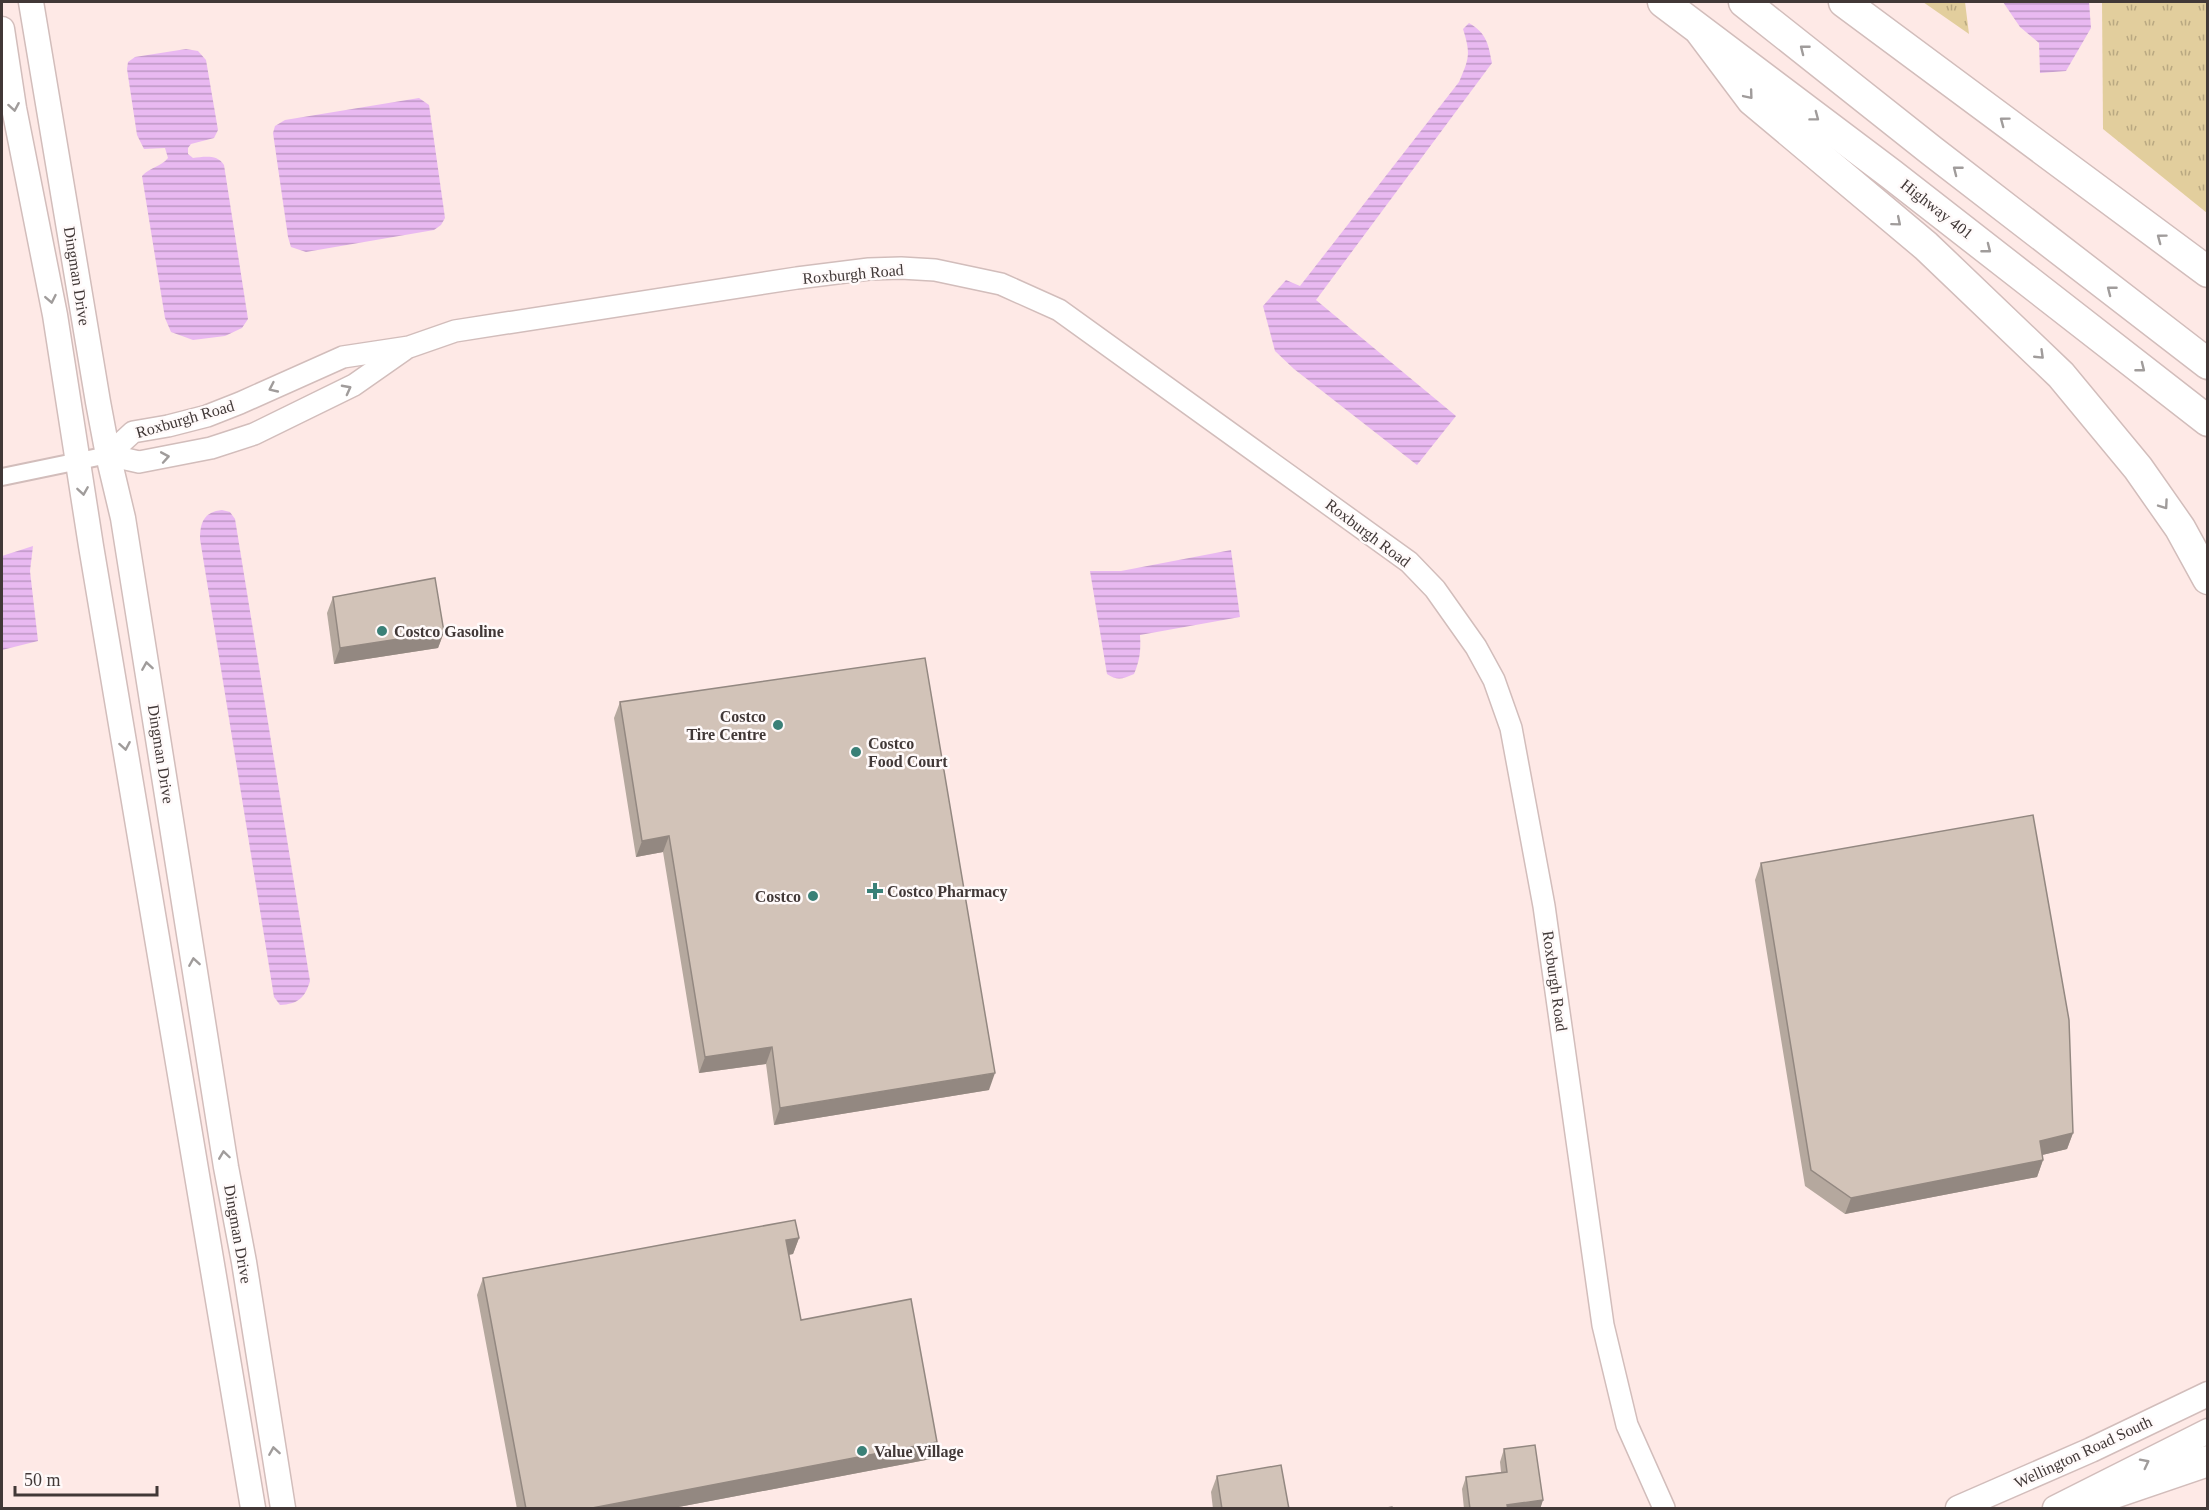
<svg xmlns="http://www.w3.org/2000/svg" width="2209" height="1510" viewBox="0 0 2209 1510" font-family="'Times New Roman',serif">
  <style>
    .grass { fill: url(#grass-tufts) }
    .water { fill: url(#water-rules) }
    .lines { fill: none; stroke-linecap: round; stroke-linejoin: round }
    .minor-casing { stroke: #d2bdbb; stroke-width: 20 }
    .tertiary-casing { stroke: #d2bdbb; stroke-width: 24 }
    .secondary-casing { stroke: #d2bdbb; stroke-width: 27 }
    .motorway-casing { stroke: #d2bdbb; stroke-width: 33 }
    .minor { stroke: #fff; stroke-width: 16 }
    .tertiary { stroke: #fff; stroke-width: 21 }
    .secondary { stroke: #fff; stroke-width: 24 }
    .motorway { stroke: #fff; stroke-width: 30 }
    .wall { fill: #b5a89e }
    .shaded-wall { fill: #938881 }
    .building { fill: #d2c3b8; stroke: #938881; stroke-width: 1.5 }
    .oneway { stroke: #a09c9b }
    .poi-dot { fill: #3a8077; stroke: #fffafa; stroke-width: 2 }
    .labels { text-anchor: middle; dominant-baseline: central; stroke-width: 5; stroke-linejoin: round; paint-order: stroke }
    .street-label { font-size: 16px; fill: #413837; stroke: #fffafa }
    .poi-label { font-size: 16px; font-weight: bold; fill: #413837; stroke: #fffafa; text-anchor: start }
  </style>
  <defs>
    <pattern id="grass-tufts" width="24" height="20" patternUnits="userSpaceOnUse" patternTransform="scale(1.5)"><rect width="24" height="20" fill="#e2ce9d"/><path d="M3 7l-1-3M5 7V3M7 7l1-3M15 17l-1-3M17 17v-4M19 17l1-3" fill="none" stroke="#b9a881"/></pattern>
    <pattern id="water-rules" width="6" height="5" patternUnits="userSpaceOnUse" patternTransform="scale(1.5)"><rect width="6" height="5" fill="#e9b9f1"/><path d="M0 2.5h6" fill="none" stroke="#be97c4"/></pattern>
  </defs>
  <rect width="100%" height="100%" fill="#fee9e6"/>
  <g class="grass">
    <polygon points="1923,2 1965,2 1969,34"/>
    <polygon points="2102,2 2207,2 2207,213 2103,129"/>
  </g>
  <g class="water">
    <polygon points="2003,2 2089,2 2091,28 2066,71 2040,73 2039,43 2020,27"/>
    <path d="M 1469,23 C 1487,34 1488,43 1492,63 L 1316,300 L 1456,416 L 1417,465 L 1294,369 L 1275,351 L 1263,306 L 1286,280 L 1300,286 L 1459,82 C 1469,59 1471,54 1463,29 Z"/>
    <path d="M 186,49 L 198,51 L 206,60 L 218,130 L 214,138 L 191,144 L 188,148 L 188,154 L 193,158 C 204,157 217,154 224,165 L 248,319 L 242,328 L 225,336 L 193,340 L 171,332 L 165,318 L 142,176 C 150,167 161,167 168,158 L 165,148 L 144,149 L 137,135 L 127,69 L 128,62 L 135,57 Z"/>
    <polygon points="419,98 429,105 445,218 441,225 434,230 306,252 291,247 288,237 273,133 275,126 285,120"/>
    <path d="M 222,510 L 230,512 L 235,519 L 310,981 C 305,998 298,1004 280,1005 L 274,997 L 200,539 C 200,522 204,512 222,510 Z"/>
    <polygon points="33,546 30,571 38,641 2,650 2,556"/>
    <path d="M 1231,550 L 1240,617 L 1140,635 C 1141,650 1140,660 1134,674 C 1123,679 1117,681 1107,674 L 1090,571 L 1121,571 Z"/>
  </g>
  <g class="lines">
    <defs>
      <polyline id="minor" points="2,477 108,455"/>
      <g id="tertiary">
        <polyline points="108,455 133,432 168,426 207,416 240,403 343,357 409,347 455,331 797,278 869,269 901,268 935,270 1001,284 1059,310 1409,562 1435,589 1476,647 1494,680 1511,728 1544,906 1603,1325 1627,1425 1664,1508"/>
        <polyline points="108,455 139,462 211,448 254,434 354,385 404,350"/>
      </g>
      <g id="secondary">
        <polyline points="31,2 98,402 108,455 123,518 226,1167 244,1262 283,1508"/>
        <polyline points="2,29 14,108 55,315 91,546 253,1508"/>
        <polyline points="1958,1508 2091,1450 2208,1394"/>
        <polyline points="2055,1508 2208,1431"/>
      </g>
      <g id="motorway">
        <polyline points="1663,2 1891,174 2208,421"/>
        <polyline points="1744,2 1932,151 2208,364"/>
        <polyline points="1844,2 2208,272"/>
        <polyline points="1701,32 1752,100 1926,246 2061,375 2138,468 2180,528 2208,579"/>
        <polyline points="2070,1508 2208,1461"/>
      </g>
    </defs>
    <use href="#minor" class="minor-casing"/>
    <use href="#tertiary" class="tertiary-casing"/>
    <use href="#secondary" class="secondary-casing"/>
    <use href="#motorway" class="motorway-casing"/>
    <use href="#minor" class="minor"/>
    <use href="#tertiary" class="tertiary"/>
    <use href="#secondary" class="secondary"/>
    <use href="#motorway" class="motorway"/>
  </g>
  <g class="wall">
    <polygon points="333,597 444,632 438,648 334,664 327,613"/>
    <polygon points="620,702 989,1090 774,1125 766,1064 699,1073 663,852 636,857 614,718"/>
    <polygon points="1761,863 2073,1133 2067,1149 2042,1155 2043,1160 2037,1177 1845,1214 1805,1186 1755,880"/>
    <polygon points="799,1238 793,1254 789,1255 801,1320 937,1442 931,1459 668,1509 517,1509 477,1295 483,1278"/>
    <polygon points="1504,1449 1543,1500 1540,1509 1464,1509 1462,1489 1466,1477 1501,1472 1500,1462"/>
    <polygon points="1217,1476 1289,1509 1213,1509 1211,1492"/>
  </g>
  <g class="shaded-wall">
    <polygon points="444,632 438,648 334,664 340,648"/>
    <polygon points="669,836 663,852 636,857 642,841"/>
    <polygon points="772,1047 766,1064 699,1073 705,1057"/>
    <polygon points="995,1073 989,1090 774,1125 780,1108"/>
    <polygon points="2073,1133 2067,1149 2034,1157 2040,1141"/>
    <polygon points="2043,1160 2037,1177 1845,1214 1851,1198"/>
    <polygon points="799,1238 793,1254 780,1256 786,1240"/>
    <polygon points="937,1442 931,1459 668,1509 587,1509"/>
    <polygon points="1543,1500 1540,1509 1506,1509 1507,1505"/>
  </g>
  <g class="building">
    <polygon points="435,578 444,632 340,648 333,597"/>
    <polygon points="925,658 995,1073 780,1108 772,1047 705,1057 669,836 642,841 620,702"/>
    <polygon points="2033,815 2069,1020 2073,1133 2040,1141 2043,1160 1851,1198 1811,1170 1761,863"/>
    <polygon points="795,1220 799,1238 786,1240 801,1320 911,1299 937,1442 587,1509 526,1509 483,1278"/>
    <polygon points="1535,1445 1543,1500 1507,1505 1508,1509 1470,1509 1466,1477 1507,1472 1504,1449"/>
    <polygon points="1281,1465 1289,1509 1222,1509 1217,1476"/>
    <polygon points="1392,1507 1393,1509 1381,1509"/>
  </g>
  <defs><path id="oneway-chevron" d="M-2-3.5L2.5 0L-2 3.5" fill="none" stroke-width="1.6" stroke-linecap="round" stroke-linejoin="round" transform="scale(1.5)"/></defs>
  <g class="oneway">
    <use href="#oneway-chevron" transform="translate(1804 49) rotate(-142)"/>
    <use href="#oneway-chevron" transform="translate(1749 95) rotate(50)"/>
    <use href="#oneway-chevron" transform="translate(14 107) rotate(80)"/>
    <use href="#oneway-chevron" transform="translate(1815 117) rotate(37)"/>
    <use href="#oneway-chevron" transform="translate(2004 121) rotate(-143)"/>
    <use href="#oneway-chevron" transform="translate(1957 170) rotate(-142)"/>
    <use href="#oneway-chevron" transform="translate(1897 222) rotate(40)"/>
    <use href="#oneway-chevron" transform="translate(2161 238) rotate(-143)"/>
    <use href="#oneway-chevron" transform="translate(1987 249) rotate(38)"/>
    <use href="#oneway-chevron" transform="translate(2111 290) rotate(-142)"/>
    <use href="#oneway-chevron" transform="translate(51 299) rotate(79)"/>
    <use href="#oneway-chevron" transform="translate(2040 355) rotate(44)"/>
    <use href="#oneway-chevron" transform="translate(2141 368) rotate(38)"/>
    <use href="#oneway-chevron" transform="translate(273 388) rotate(155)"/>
    <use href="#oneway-chevron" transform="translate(347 389) rotate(-28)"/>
    <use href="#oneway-chevron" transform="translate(165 457) rotate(-10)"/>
    <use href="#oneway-chevron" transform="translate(83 491) rotate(81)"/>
    <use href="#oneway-chevron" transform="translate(2164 505) rotate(55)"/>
    <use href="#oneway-chevron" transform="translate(147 666) rotate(-99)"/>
    <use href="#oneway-chevron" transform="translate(125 746) rotate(80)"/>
    <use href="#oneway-chevron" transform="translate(194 962) rotate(-99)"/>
    <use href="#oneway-chevron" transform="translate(224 1155) rotate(-98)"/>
    <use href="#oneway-chevron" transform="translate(274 1451) rotate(-99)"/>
    <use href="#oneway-chevron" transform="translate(2145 1463) rotate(-27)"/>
  </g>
  <g class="poi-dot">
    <circle cx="382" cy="631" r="6"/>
    <circle cx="778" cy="725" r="6"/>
    <circle cx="856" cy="752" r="6"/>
    <path d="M872 882h6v6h6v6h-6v6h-6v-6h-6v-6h6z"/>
    <circle cx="813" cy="896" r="6"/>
    <circle cx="862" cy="1451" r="6"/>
  </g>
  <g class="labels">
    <g class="street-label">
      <text transform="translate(1937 209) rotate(38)">Highway 401</text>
      <text transform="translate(853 274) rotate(-5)">Roxburgh Road</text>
      <text transform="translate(77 276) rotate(81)">Dingman Drive</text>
      <text transform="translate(185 419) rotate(-16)">Roxburgh Road</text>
      <text transform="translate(1368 533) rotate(37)">Roxburgh Road</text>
      <text transform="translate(161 754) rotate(81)">Dingman Drive</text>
      <text transform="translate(1555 981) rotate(82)">Roxburgh Road</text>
      <text transform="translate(238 1234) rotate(80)">Dingman Drive</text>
      <text transform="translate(2083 1452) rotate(-25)">Wellington Road South</text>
    </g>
    <g class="poi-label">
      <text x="394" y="631">Costco Gasoline</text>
      <text x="766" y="716" text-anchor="end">Costco<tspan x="766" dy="18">Tire Centre</tspan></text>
      <text x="868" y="743">Costco<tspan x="868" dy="18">Food Court</tspan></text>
      <text x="887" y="891">Costco Pharmacy</text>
      <text x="801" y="896" text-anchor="end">Costco</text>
      <text x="874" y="1451">Value Village</text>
    </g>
  </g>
  <rect width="2209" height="1510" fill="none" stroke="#413837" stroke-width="6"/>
  <path d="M15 1486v9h142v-9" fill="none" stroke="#413837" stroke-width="3"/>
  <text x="24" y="1486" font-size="18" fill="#413837" stroke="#fffafa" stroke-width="4.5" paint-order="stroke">50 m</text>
</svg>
